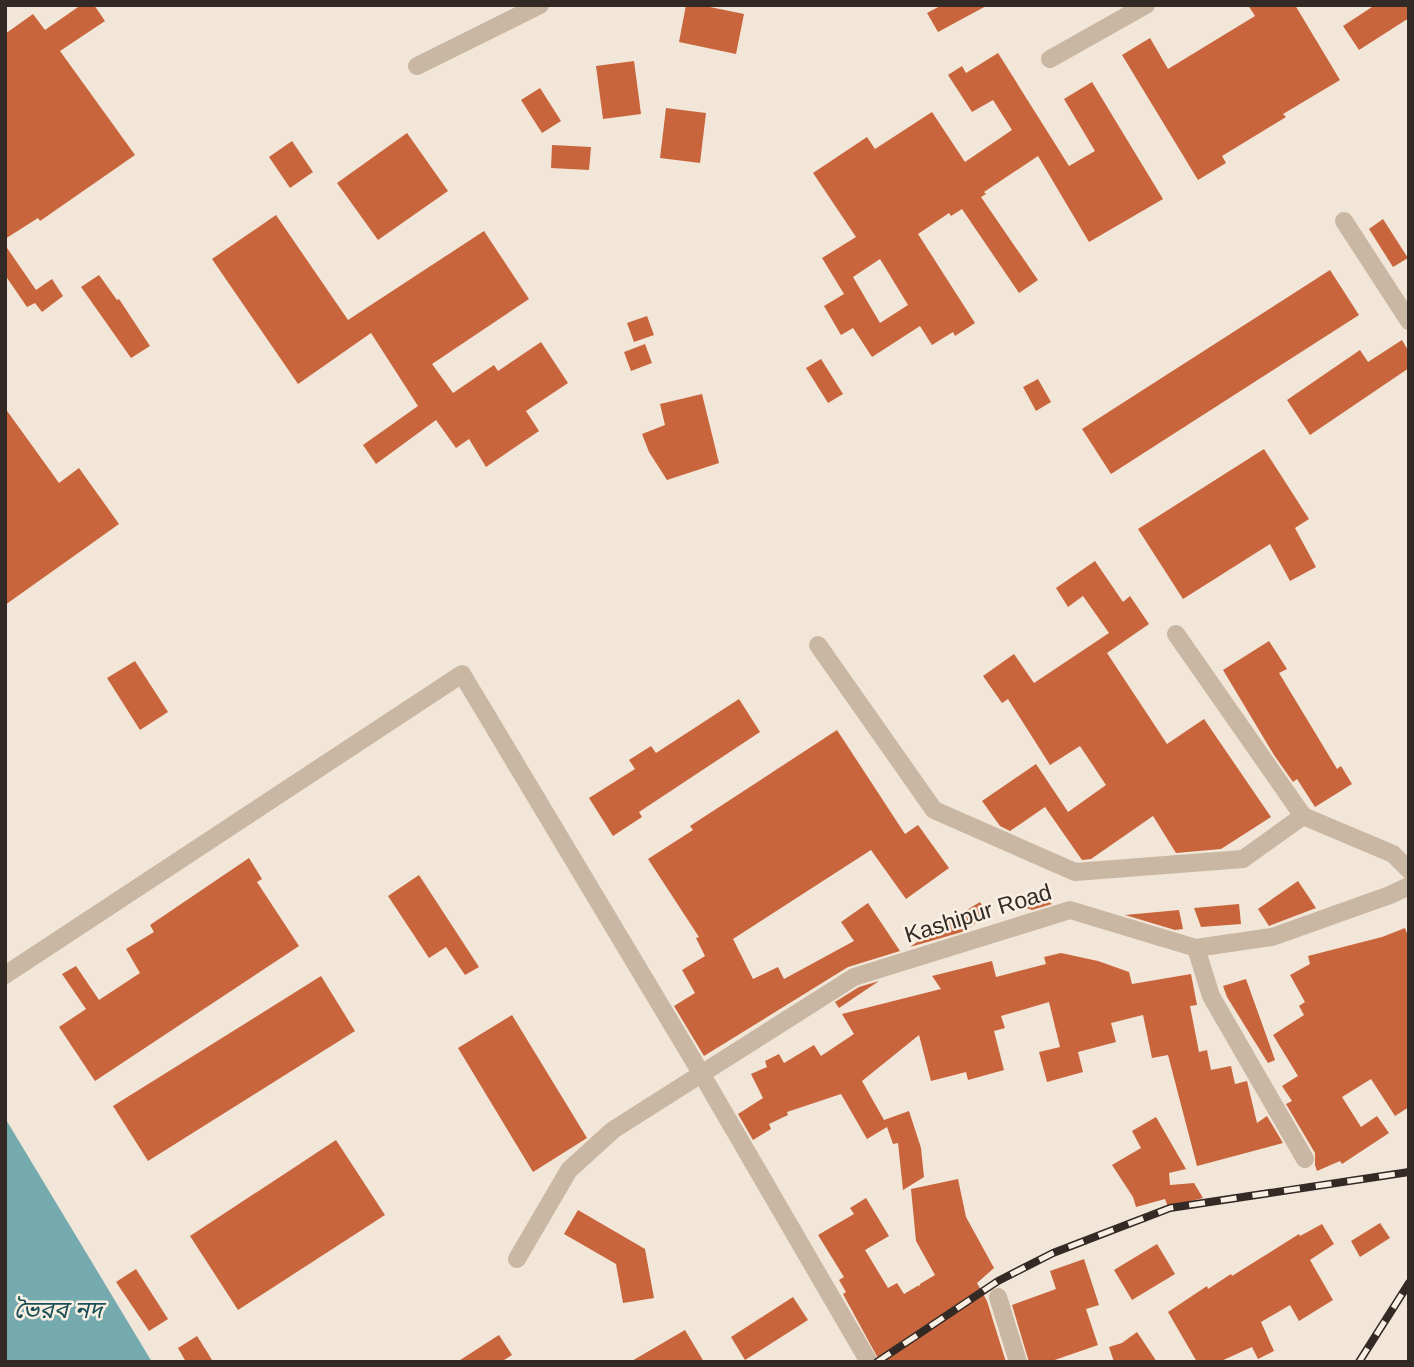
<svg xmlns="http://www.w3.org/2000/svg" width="1414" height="1367" viewBox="0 0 1414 1367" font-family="Arial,'Noto Sans Bengali',sans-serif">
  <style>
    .water { fill: #75aaaf }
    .building { fill: #c9653d; fill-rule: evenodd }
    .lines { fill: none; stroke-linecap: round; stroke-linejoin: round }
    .minor { stroke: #c9b6a3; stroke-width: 18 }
    .rail-casing { stroke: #342a25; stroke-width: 8 }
    .rail { stroke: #f9f0e3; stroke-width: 5; stroke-dasharray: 16; stroke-linecap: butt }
    .labels { text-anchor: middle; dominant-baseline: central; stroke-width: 5; stroke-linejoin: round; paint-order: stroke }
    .street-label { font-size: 23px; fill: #342a25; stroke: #f9f0e3 }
    .water-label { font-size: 24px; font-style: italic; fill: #1a4f56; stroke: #f9f0e3 }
  </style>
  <rect width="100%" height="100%" fill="#f1e6d7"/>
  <polygon class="water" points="5,1118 152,1362 5,1362"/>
  <g class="building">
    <polygon points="81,5 94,5 105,21 60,51 135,155 40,221 38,218 5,239 5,34 33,14 45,30"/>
    <polygon points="686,5 700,5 744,14 736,54 679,42"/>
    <polygon points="942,5 988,5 938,32 927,13"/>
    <polygon points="1248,5 1295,5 1340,80 1283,114 1286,117 1222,156 1226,163 1198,180 1122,55 1150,38 1168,69 1255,16"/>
    <polygon points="1375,5 1409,5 1409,18 1359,50 1343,26"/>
    <path d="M 998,53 L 1069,166 L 1095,151 L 1064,99 L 1092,82 L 1163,199 L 1089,242 L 1038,156 L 984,192 L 986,194 L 981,197 L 1038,280 L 1019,293 L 962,209 L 951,216 L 949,213 L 918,234 L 975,323 L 955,336 L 953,332 L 932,345 L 920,326 L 872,357 L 853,328 L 841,335 L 824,306 L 844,294 L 822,258 L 856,237 L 813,173 L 867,137 L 875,149 L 932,112 L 965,162 L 1012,130 L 993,100 L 972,112 L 948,75 L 962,66 L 966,73 ZM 880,259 L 908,305 L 880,323 L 853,277 Z"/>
    <polygon points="634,61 641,114 603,119 596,66"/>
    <polygon points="540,88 561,121 542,133 521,100"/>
    <polygon points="666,108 706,113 700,163 660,158"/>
    <polygon points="407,133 448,191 378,240 337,183"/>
    <polygon points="292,141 313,172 290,188 269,157"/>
    <polygon points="552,145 591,147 589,170 551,168"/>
    <polygon points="276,215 348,320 484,231 529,299 432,364 453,393 494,365 498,371 541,342 568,383 526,411 539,431 486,467 469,439 456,448 436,420 376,464 363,445 418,406 371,333 298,384 212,259"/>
    <polygon points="1383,219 1408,258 1393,267 1369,229"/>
    <polygon points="5,245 36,290 52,279 63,296 42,312 35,303 27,307 5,275"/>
    <polygon points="1330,270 1359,315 1111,474 1082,429"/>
    <polygon points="99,275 117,300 119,299 150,346 131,358 81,287"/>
    <polygon points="647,316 654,335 634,342 627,323"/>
    <polygon points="1402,340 1409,352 1409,368 1310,435 1287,400 1360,350 1368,362"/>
    <polygon points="645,344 652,363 631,371 624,352"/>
    <polygon points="821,359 843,394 828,403 806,368"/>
    <polygon points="1038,379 1051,402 1036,411 1023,387"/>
    <polygon points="702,394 719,463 667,480 649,452 642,434 665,425 660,404"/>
    <polygon points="5,408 59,483 79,468 119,524 5,605"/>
    <polygon points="1264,449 1309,519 1295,528 1316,567 1290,581 1270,544 1183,599 1138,529"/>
    <polygon points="1095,561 1123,602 1130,596 1149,624 1107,653 1167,744 1204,719 1271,817 1221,849 1176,853 1153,816 1091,859 1082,860 1045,807 1010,831 1000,826 982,801 1036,764 1068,812 1106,785 1080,746 1050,765 1008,699 1002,703 983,676 1014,654 1034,683 1109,633 1083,596 1068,607 1056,588"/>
    <polygon points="1269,641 1287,669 1279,673 1337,769 1341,766 1352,784 1315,807 1297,779 1293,782 1274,755 1223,670"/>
    <polygon points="135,661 168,712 140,730 107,678"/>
    <polygon points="739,699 760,732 639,812 642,817 613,836 589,798 635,769 629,760 651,746 656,753"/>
    <polygon points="837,730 905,834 918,825 949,868 906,899 871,850 733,939 753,979 778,967 784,979 854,941 841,922 868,903 900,951 848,967 704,1056 674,1006 695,993 682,970 705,956 696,938 699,937 648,859 693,830 690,826"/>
    <polygon points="249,858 262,879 257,882 299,946 95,1081 59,1027 86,1009 62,974 76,966 99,1000 140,973 126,949 154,932 150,925"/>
    <polygon points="419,875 479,967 465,975 446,947 429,958 388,896"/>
    <polygon points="1298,881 1316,908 1269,926 1258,909"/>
    <polygon points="1030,891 1052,904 1032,910 1024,907"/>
    <polygon points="980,902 988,915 962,932 910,947 937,928"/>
    <polygon points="1239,904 1241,924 1201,927 1194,908"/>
    <polygon points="1179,910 1183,929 1175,930 1125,915"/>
    <polygon points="1405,928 1409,939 1409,1107 1395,1116 1371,1079 1342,1097 1361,1127 1377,1116 1389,1133 1342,1164 1340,1161 1317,1171 1315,1165 1315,1153 1286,1104 1292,1101 1282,1086 1298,1076 1273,1035 1304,1015 1299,1006 1305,1002 1290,975 1310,964 1308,956 1382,937"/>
    <polygon points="1061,953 1098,961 1129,972 1132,984 1191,974 1197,1005 1190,1006 1199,1052 1207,1050 1211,1070 1231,1066 1235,1084 1247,1081 1257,1123 1267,1116 1283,1143 1197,1166 1168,1055 1152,1058 1143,1015 1111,1023 1116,1042 1078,1052 1083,1072 1047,1082 1039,1052 1060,1047 1049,1002 1001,1016 1005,1028 994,1031 1004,1070 968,1080 966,1072 931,1081 919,1035 862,1081 884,1120 909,1111 921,1148 924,1177 903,1190 898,1143 893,1144 887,1127 867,1139 841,1094 787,1112 788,1115 769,1124 771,1129 753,1140 738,1114 763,1098 751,1074 767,1067 765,1061 779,1054 784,1063 814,1045 821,1056 854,1034 842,1014 941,989 932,976 992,961 996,977 1046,964 1044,957"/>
    <polygon points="321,976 355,1031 148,1161 113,1106"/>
    <polygon points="1246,979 1275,1060 1268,1063 1227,997 1223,986"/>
    <polygon points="879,981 839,1008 835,1002 859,987"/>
    <polygon points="512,1015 587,1138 533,1172 458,1048"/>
    <polygon points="1156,1117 1186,1169 1169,1173 1170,1185 1194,1183 1203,1198 1168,1207 1165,1199 1136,1207 1133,1197 1112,1165 1141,1148 1132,1131"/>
    <polygon points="336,1140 385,1215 238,1310 190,1236"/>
    <polygon points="958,1179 966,1217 994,1268 977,1283 987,1301 1006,1362 880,1362 843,1294 846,1292 839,1280 844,1277 818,1235 854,1214 850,1208 866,1198 889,1236 865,1250 888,1288 897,1283 904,1294 919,1285 920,1287 920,1284 935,1275 916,1241 911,1189"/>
    <polygon points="578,1210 645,1249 654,1298 623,1303 616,1264 564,1234"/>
    <polygon points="1380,1223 1390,1238 1360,1257 1351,1241"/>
    <polygon points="1322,1224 1334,1244 1310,1260 1333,1300 1299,1321 1290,1305 1261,1322 1274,1351 1258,1359 1252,1347 1219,1362 1197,1362 1168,1312 1207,1286 1208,1289 1231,1274 1232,1276 1299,1234 1300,1236"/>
    <polygon points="1157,1244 1175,1274 1132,1300 1114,1270"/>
    <polygon points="1084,1259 1099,1305 1086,1309 1098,1345 1049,1362 1029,1362 1012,1305 1056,1289 1050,1271"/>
    <polygon points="136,1269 168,1319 149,1331 116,1282"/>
    <polygon points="793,1297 808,1320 745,1360 731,1337"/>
    <polygon points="685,1330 704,1362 630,1362"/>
    <polygon points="1137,1332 1157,1362 1114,1362 1109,1347 1122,1343"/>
    <polygon points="499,1335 512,1355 501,1362 457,1362"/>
    <polygon points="197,1336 209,1355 213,1362 186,1362 178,1348"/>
  </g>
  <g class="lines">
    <g class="minor">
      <polyline points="1050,59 1146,5"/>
      <polyline points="417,66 540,5"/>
      <polyline points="1344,221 1409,321"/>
      <polyline points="1176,634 1303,816"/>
      <polyline points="818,645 934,810 1075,872 1243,859 1303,816 1393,854 1409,870"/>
      <polyline points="1196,948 1211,996 1305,1159"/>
      <polyline points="5,975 462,674 701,1073 869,1362"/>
      <polyline points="517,1259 569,1170 613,1130 854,977 1070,910 1196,948 1272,937 1390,895 1409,886"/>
      <polyline points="998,1297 1018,1362"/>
    </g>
    <defs>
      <g id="rail">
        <polyline points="877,1362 998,1281 1053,1253 1170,1208 1409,1172"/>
        <polyline points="1359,1362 1409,1283"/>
      </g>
    </defs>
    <use href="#rail" class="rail-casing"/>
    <use href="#rail" class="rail"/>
  </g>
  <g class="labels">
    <g class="street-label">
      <text transform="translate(978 913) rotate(-17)">Kashipur Road</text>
    </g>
    <g class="water-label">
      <text x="58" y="1309">ভৈরব নদ</text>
    </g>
  </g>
  <rect width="1414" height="1367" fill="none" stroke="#342a25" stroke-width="14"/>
</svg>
